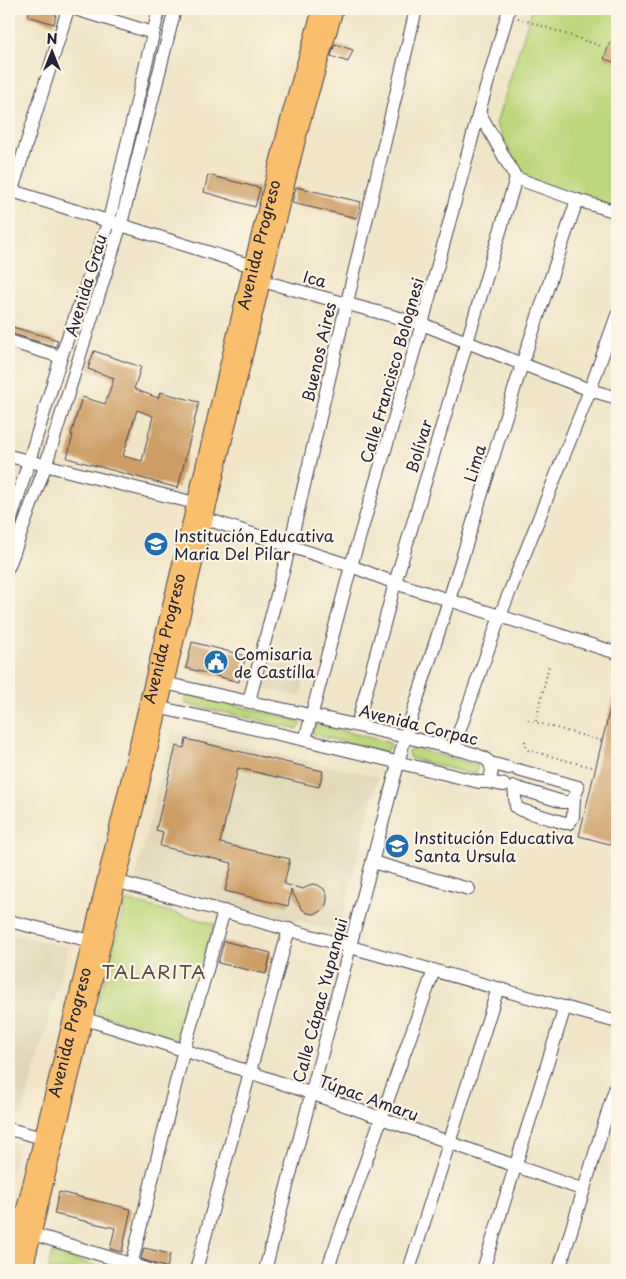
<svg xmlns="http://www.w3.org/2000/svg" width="626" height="1279" viewBox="0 0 626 1279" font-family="'Playpen Sans',sans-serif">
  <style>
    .built { fill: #e1d7b7 }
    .green { fill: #bdd77c; stroke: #707c5c }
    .building { fill: #cc9e66; fill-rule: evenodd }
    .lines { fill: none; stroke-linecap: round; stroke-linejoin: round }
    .minor-casing { stroke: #413f50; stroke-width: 14 }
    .major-casing { stroke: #413f50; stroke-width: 18 }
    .path { stroke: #413f50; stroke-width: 2; stroke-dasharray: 1 4; stroke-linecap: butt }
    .minor { stroke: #fff; stroke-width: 12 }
    .major { stroke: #f9bf6d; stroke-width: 16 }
    .labels { text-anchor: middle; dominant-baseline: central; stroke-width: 4.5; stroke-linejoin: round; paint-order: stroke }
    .street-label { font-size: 16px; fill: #22223b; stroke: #fcf5e5 }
    .poi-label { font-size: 16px; fill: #22223b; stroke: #fcf5e5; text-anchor: start }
    .quarter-label { font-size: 19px; letter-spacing: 1px; fill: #5e4d4a; stroke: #fcf5e5 }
  </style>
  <rect width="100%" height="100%" fill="#fcf5e5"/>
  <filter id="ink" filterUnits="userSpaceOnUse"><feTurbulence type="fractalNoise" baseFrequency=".02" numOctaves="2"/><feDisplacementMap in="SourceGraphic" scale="10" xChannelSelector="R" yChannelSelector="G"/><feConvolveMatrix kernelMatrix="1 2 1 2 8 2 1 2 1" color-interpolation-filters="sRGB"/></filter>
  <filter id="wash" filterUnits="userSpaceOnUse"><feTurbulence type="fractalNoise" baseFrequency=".0096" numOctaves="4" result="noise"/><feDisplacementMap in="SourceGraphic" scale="20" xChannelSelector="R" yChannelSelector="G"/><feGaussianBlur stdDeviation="1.12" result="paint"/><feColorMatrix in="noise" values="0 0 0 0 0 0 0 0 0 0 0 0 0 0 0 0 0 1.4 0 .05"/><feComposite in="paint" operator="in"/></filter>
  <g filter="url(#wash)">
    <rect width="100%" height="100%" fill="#f0e5c7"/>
    <g class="built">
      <polygon points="261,660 306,670 301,696 256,687"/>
      <polygon points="172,730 378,777 340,929 336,931 135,881"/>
      <polygon points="9,934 69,947 23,1112 15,1119 9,1117"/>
      <polygon points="9,1141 19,1144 10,1173 9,1173"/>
    </g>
    <g class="green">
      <polygon points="532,9 617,9 617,207 522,177 496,124"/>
      <polygon points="189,694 300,721 301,726 298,729 186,704 185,699"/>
      <polygon points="317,724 390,743 390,748 386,752 315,735 312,731"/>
      <polygon points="413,748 478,765 475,775 410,758 408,752"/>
      <polygon points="126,900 215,924 179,1041 96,1013"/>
      <polygon points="52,1253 103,1268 103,1270 48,1270"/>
    </g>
    <g id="blocks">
      <g class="building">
        <polygon points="30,9 57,9 54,24 28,16"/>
        <polygon points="610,42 617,44 617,63 604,59"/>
        <polygon points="335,44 353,50 348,62 331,56"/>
        <polygon points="208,175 260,188 255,207 204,192"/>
        <polygon points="296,187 361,202 357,218 292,203"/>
        <polygon points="9,326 58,340 56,347 9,333"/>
        <path d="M 94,351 L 141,367 L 134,389 L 158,398 L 160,392 L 199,402 L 178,488 L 67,458 L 73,435 L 71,435 L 82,397 L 105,404 L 114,378 L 88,369 ZM 137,410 L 153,416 L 142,461 L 123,456 Z"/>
        <polygon points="192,642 246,656 239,682 186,668"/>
        <polygon points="614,692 617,692 617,846 579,836"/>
        <polygon points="186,739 323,771 319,787 238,768 220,843 290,859 284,884 303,889 312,884 318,885 324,889 327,895 327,901 325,907 320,912 314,914 307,913 302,909 291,890 288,906 225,891 232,863 160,846 163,832 156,830 176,746 184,748"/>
        <polygon points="224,941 271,953 266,974 218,963"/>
        <polygon points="59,1192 131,1209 122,1252 110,1249 115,1228 54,1214"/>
        <polygon points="144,1248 170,1254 167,1268 141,1259"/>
      </g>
    </g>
  </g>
  <g filter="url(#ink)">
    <use href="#blocks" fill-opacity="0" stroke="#413f50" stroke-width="1"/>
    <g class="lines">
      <defs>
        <g id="minor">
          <polyline points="75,9 153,33"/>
          <polyline points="479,112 516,178 577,200 617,212"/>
          <polyline points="9,190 252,266 262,281 422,324 522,364 590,390 617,398"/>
          <polyline points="9,200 68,9"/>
          <polyline points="9,341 61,357"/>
          <polyline points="9,456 203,505"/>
          <polyline points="197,516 351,566 395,583 617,653"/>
          <polyline points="9,526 61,357 109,220 159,9"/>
          <polyline points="9,566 46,464 121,224 175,9"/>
          <polyline points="249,701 290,545 416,9"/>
          <path d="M 152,706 L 305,740 L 479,782 L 488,782 C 492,775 494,767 488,761 C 481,753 439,745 427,742 C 337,720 246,702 156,681"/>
          <polyline points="357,725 395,583 516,178"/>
          <polyline points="305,740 351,566 422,324 479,112 509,9"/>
          <polyline points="453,749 500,616 590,390 617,315"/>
          <polyline points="490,763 509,768"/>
          <polyline points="488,782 504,785"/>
          <path d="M 514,787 L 563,802 C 574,803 575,796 578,787 L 518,770"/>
          <polyline points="514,787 516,807 521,810 565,823 569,823 573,817 574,798"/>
          <polyline points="372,862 469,889"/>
          <polyline points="119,882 617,1022"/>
          <polyline points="9,921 91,941"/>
          <path d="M 85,1019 C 253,1070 418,1132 584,1190"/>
          <polyline points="9,1129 50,1140"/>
          <polyline points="33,1234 150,1270"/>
          <polyline points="130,1270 184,1049 224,911"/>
          <polyline points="196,1270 289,929"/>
          <polyline points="265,1270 405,737 449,600 522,364 577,200"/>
          <polyline points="327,1270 434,970"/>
          <polyline points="409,1270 498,988"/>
          <polyline points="483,1270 565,1007"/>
          <polyline points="559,1270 617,1082"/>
        </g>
        <g id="major">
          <path id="s1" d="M 10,1270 L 91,941 L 252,266 L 291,112 L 321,9"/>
          <polyline points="24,1270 262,281 301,124 335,9"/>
        </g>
      </defs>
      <use href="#minor" class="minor-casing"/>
      <use href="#major" class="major-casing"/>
      <g class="path">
        <polyline points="518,18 601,46"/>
        <polyline points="528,720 602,741"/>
        <polyline points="536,721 549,665"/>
        <polyline points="525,741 527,750 595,768"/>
      </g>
      <use href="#minor" class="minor"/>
      <use href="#major" class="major"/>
    </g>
  </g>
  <defs>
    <symbol id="school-disc" viewBox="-11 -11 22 22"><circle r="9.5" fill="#1f6fb2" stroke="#fcf5e5"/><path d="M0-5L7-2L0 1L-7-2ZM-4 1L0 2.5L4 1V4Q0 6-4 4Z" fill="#fff"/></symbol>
    <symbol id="civic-disc" viewBox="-11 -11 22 22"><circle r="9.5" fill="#1f6fb2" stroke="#fcf5e5"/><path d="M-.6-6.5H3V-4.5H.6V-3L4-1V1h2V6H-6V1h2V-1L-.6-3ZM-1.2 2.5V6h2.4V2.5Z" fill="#fff"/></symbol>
  </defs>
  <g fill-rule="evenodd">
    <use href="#school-disc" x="142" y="530" width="28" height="28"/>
    <use href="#civic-disc" x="202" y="648" width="28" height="28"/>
    <use href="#school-disc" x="383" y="832" width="28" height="28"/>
  </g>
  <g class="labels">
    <g class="street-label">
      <text stroke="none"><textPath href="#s1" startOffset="1055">Avenida Progreso</textPath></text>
      <text transform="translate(315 278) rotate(14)">Ica</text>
      <text transform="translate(85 285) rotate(-73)">Avenida Grau</text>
      <text transform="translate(318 352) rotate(-77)">Buenos Aires</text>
      <text transform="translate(391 370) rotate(-74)">Calle Francisco Bolognesi</text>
      <text transform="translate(418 446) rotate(-73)">Bolívar</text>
      <text transform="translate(474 463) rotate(-73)">Lima</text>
      <text stroke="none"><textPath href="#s1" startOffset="650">Avenida Progreso</textPath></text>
      <text transform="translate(419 724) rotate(14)">Avenida Corpac</text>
      <text transform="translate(319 1000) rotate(-75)">Calle Cápac Yupanqui</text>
      <text stroke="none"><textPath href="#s1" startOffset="245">Avenida Progreso</textPath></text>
      <text transform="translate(369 1097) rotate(20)">Túpac Amaru</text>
    </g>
    <g class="poi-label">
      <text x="174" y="535">Institución Educativa<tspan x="174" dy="18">Maria Del Pilar</tspan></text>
      <text x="234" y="653">Comisaria<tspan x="234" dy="18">de Castilla</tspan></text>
      <text x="414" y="837">Institución Educativa<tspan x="414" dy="18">Santa Ursula</tspan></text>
    </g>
    <g class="quarter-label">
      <text x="154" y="971">TALARITA</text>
    </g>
  </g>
  <rect width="626" height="1279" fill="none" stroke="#fcf5e5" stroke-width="30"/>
  <g transform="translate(52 52)" stroke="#fcf5e5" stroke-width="4" paint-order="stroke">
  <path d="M0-4L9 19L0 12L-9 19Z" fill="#22223b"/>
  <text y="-8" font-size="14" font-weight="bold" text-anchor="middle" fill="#22223b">N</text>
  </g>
</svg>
